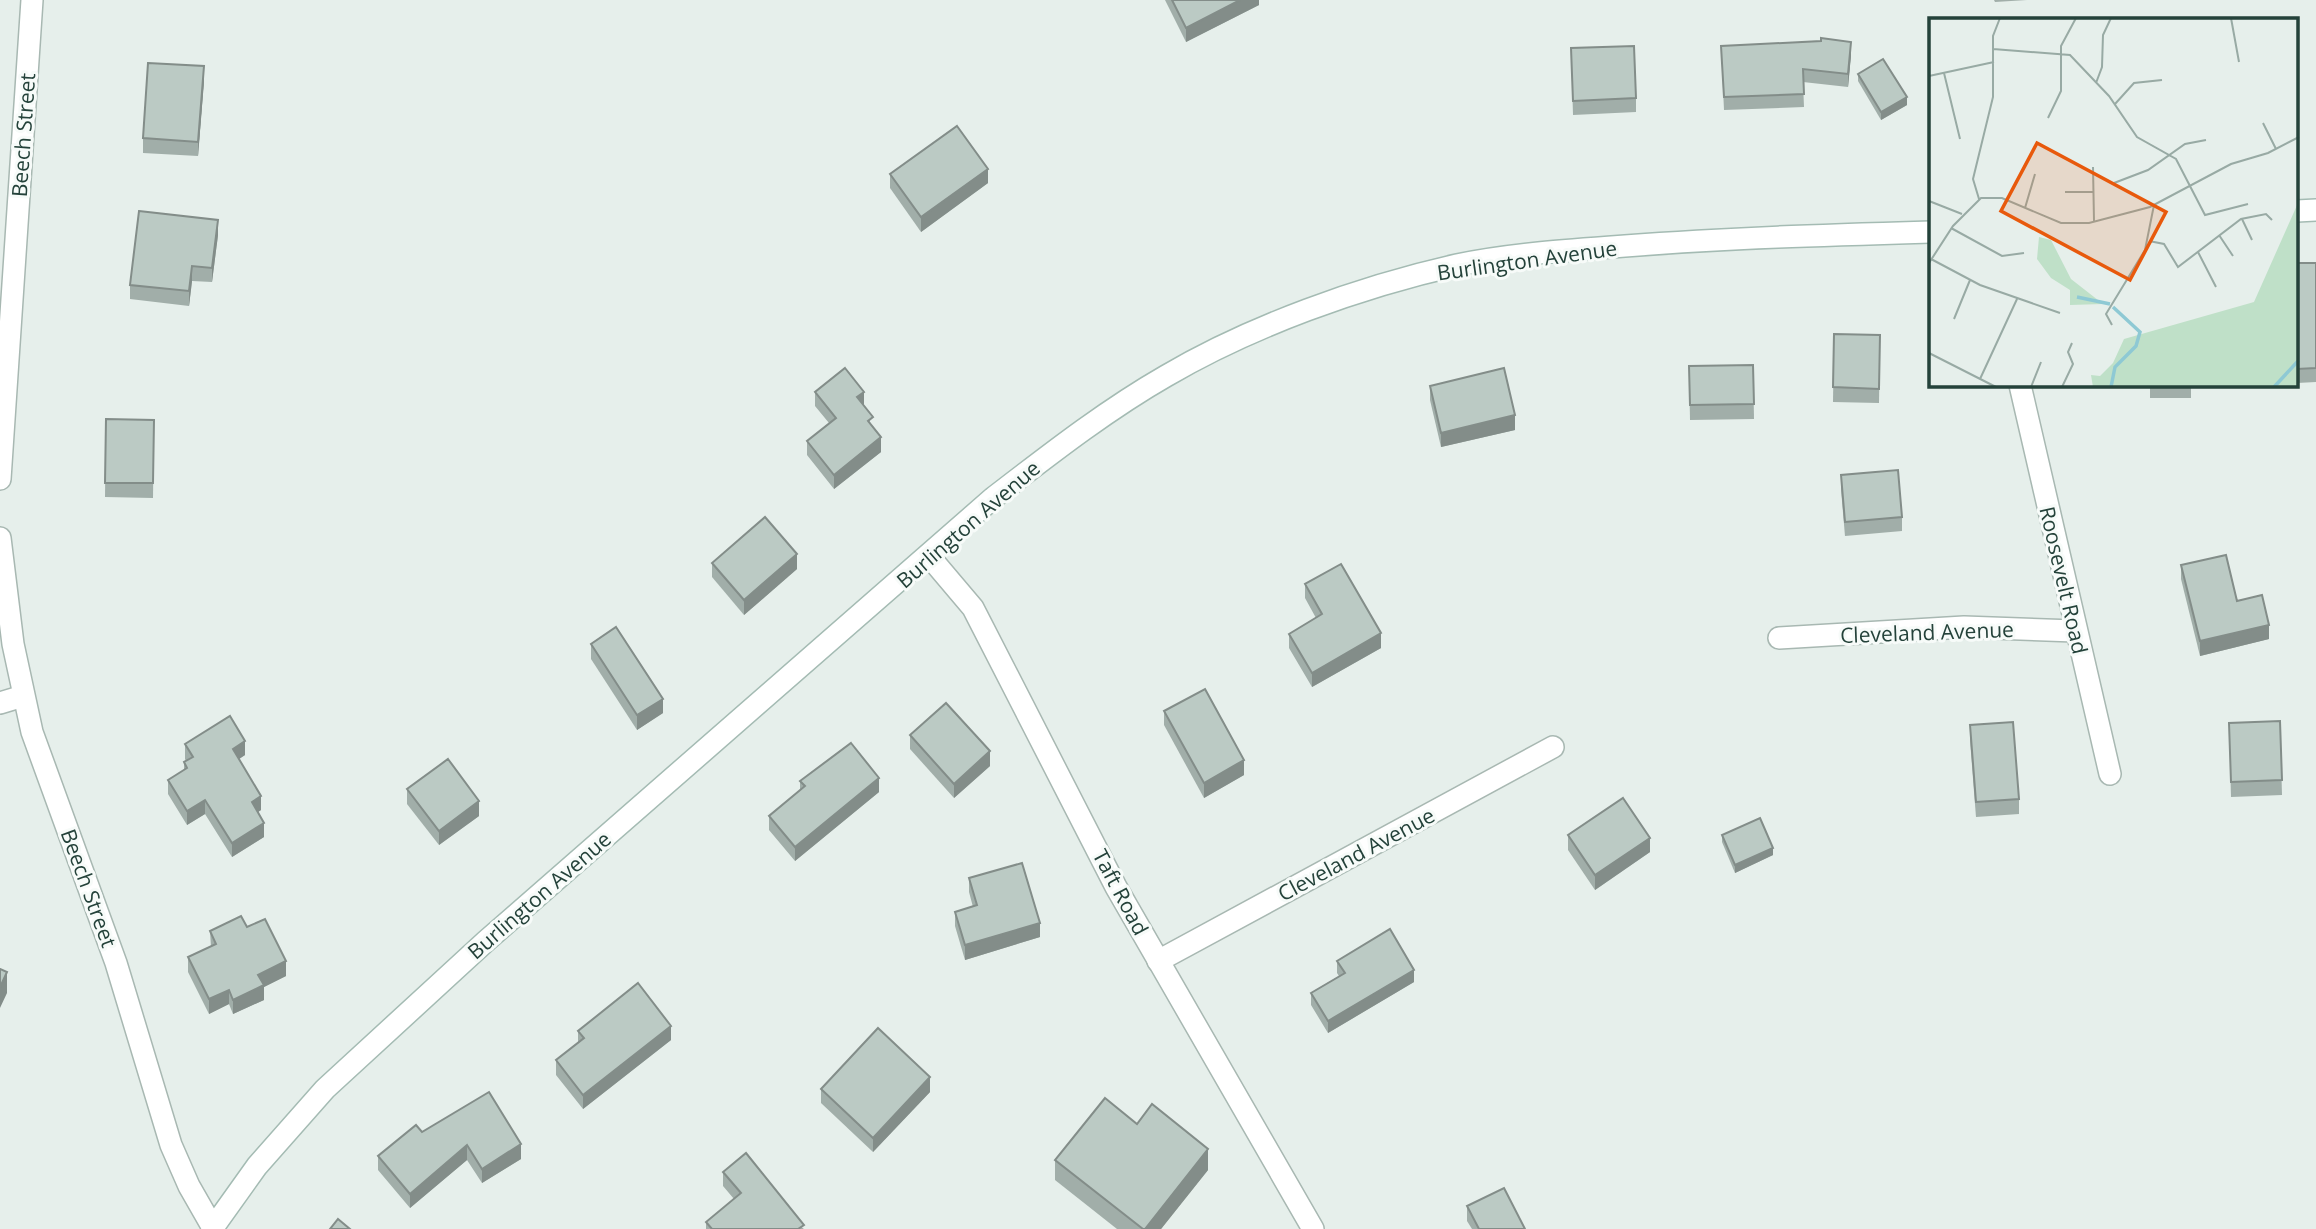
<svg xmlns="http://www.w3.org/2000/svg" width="2316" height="1229" viewBox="0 0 2316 1229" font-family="'Open Sans',sans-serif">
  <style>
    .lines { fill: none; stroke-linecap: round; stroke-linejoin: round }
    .minor-casing { stroke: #a8b8b2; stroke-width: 24 }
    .secondary-casing { stroke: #a4bbb3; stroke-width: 24 }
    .minor { stroke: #fff; stroke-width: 21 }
    .secondary { stroke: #fff; stroke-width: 21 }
    .wall { fill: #a1aea9 }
    .shaded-wall { fill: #838d89 }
    .building { fill: #bbcac4; stroke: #838d89; stroke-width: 2 }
    .labels { text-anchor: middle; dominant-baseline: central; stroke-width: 6; stroke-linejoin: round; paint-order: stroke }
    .street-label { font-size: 21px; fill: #24423a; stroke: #f7fbf9 }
    .inset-river { fill: none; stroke: #8ec9d4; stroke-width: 3.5 }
    .inset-road { fill: none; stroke: #98aaa4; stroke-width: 2 }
    .view { fill: #e8590c; fill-opacity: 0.15; stroke: #e8590c; stroke-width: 3.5 }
    .inset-edge { fill: none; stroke: #24423a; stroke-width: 3.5 }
  </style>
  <rect width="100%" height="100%" fill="#e6efeb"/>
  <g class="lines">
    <defs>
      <g id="minor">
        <polyline points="2020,385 2110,774"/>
        <polyline points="0,479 32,0"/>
        <polyline points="0,538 13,644 32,732 116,963 171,1145 189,1186 213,1228"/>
        <polyline points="929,556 973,608 1116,887 1313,1229"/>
        <polyline points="1779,638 1964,627 2075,631"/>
        <polyline points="0,703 23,696"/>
        <polyline points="1158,961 1553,747"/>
      </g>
      <g id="secondary">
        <polyline points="2297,211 2316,210"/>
        <path d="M 212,1229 L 257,1166 L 325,1089 L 485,942 L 993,498 C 1049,455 1105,411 1166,376 C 1251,326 1360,287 1457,265 C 1511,254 1569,250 1625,246 C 1727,238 1829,235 1931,232"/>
      </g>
    </defs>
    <use href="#minor" class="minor-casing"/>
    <use href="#secondary" class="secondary-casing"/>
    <use href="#minor" class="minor"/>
    <use href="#secondary" class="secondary"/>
  </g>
  <g class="wall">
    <polygon points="1165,0 1259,0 1259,5 1186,42"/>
    <polygon points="1994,0 2027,0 1995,2"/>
    <polygon points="1721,46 1851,55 1848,87 1803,82 1804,107 1724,110"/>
    <polygon points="1571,48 1636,98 1636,112 1573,115"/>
    <polygon points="1858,74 1907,105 1881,120 1858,81"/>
    <polygon points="204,81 198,156 143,153 143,138"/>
    <polygon points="890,174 988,183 921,232 890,188"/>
    <polygon points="218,235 212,282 192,281 189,306 130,299 130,285"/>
    <polygon points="2316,263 2316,382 2297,383 2297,336 2298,336"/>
    <polygon points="1834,334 1880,335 1879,403 1833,402"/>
    <polygon points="1753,365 1754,419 1690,420 1689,366"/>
    <rect x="2150" y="385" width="41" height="13"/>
    <polygon points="1430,386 1515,430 1441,447 1430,400"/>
    <polygon points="815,392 864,406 881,452 834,489 807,455 807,441 829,423 815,406"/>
    <polygon points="106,419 154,420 153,498 105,497"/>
    <polygon points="1841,475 1902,517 1902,531 1845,536 1841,489"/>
    <polygon points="712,563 797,569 744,615 712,577"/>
    <polygon points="2181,565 2237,601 2269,639 2200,656 2181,579"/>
    <polygon points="1305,584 1381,648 1312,687 1289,648 1289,634 1316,618 1305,598"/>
    <polygon points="591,644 663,713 637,730 591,659"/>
    <polygon points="1164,711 1244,775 1204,798 1164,725"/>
    <polygon points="2280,721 2282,795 2231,797 2229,723"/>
    <polygon points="1970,725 2019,799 2019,814 1976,817 1970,740"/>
    <polygon points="910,735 990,766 954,798 910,749"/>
    <polygon points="185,744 245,755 239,759 261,810 258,812 264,837 232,857 205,814 187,825 168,794 168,780 184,770 184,762 186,761 185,759"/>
    <polygon points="800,781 879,792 795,861 769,830 769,816 800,790"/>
    <polygon points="407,789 479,816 439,845 407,804"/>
    <polygon points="1568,835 1650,852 1595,890 1568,850"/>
    <polygon points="1722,835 1773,855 1735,873 1722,842"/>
    <polygon points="969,878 1040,937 965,960 955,926 955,912 973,907 969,892"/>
    <polygon points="247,927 286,976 264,987 264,1000 233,1014 229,1004 209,1014 188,972 188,957 211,947 210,931"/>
    <polygon points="1337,961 1414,982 1328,1033 1311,1005 1311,993 1339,976 1337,973"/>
    <polygon points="578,1031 671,1040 583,1109 556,1075 556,1060 578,1043"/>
    <polygon points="821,1089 930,1092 873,1152 821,1103"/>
    <polygon points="1137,1124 1208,1170 1161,1229 1117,1229 1055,1180 1055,1160"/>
    <polygon points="422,1132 521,1159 482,1183 467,1160 410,1208 378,1170 378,1156"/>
    <polygon points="723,1172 804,1229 706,1229 706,1222 734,1199 723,1186"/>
    <polygon points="1467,1206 1525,1229 1472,1229 1467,1221"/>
  </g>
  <g class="shaded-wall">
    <polygon points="1240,0 1259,0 1259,5 1186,42 1186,28"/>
    <polygon points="1851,42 1851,55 1848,87 1848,74"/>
    <polygon points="204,66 204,81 198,156 198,142"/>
    <polygon points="1907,97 1907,105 1881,120 1881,112"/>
    <polygon points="988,169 988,183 921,232 921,217"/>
    <polygon points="218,220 218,235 212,282 212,268"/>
    <polygon points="192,266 192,281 189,306 189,291"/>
    <polygon points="864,392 864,406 857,397"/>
    <polygon points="1515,415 1515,430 1441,447 1441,433"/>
    <polygon points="881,437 881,452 834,489 834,475"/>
    <polygon points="797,554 797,569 744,615 744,600"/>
    <polygon points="2269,625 2269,639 2200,656 2200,641"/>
    <polygon points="1381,633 1381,648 1312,687 1312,673"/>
    <polygon points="663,699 663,713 637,730 637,715"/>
    <polygon points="245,741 245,755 233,763 233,749"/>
    <polygon points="990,751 990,766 954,798 954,784"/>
    <polygon points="1244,760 1244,775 1204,798 1204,783"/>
    <polygon points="879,778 879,792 795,861 795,847"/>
    <polygon points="261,796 261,810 252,816 252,802"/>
    <polygon points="205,800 205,814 187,825 187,811"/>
    <polygon points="479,801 479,816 439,845 439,831"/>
    <polygon points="264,823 264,837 232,857 232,843"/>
    <polygon points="1650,838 1650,852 1595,890 1595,875"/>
    <polygon points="1773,848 1773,855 1735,873 1735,865"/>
    <polygon points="1040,923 1040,937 965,960 965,945"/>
    <polygon points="286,961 286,976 264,987 264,1000 233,1014 233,1000 258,975"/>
    <polygon points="1414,970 1414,982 1328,1033 1328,1021"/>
    <polygon points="7,972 7,993 0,1008 0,987"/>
    <polygon points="229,990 229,1004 209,1014 209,999"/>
    <polygon points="671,1026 671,1040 583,1109 583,1095"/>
    <polygon points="930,1077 930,1092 873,1152 873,1138"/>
    <polygon points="521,1144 521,1159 482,1183 482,1169"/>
    <polygon points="467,1145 467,1160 410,1208 410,1194"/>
    <polygon points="1208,1149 1208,1170 1161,1229 1145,1229"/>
  </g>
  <g class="building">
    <polygon points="1172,0 1240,0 1186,28"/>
    <polygon points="1821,38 1851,42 1848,74 1803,69 1804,94 1724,97 1721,46 1821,41"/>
    <polygon points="1634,46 1636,98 1573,101 1571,48"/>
    <polygon points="1883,59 1907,97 1881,112 1858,74"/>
    <polygon points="148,63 204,66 198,142 143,138"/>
    <polygon points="957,126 988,169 921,217 890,174"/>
    <polygon points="139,211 218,220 212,268 192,266 189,291 130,285"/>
    <polygon points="2297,263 2316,263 2316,368 2297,369 2297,336 2298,336"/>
    <polygon points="1834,334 1880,335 1879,389 1833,387"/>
    <polygon points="1753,365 1754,404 1690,405 1689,366"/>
    <polygon points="845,368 864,392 857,397 873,417 868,421 881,437 834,475 807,441 836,418 815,392"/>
    <polygon points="1504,368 1515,415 1441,433 1430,386"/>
    <polygon points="106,419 154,420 153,483 105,483"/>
    <polygon points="1898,470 1902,517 1845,522 1841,475"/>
    <polygon points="765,517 797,554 744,600 712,563"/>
    <polygon points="2226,555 2237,601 2262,595 2269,625 2200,641 2181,565"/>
    <polygon points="1341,564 1381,633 1312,673 1289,634 1322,614 1305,584"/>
    <polygon points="616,627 663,699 637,715 591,644"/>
    <polygon points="1205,689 1244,760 1204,783 1164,711"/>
    <polygon points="946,703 990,751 954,784 910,735"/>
    <polygon points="230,716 245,741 233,749 261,796 252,802 264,823 232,843 205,800 187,811 168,780 187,768 184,762 193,757 185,744"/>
    <polygon points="2280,721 2282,780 2231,782 2229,723"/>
    <polygon points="2013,722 2019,799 1976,802 1970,725"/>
    <polygon points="851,743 879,778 795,847 769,816 805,786 800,781"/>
    <polygon points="448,759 479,801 439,831 407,789"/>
    <polygon points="1623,798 1650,838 1595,875 1568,835"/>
    <polygon points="1760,818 1773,848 1735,865 1722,835"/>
    <polygon points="1022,863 1040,923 965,945 955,912 977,905 969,878"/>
    <polygon points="241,916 247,927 265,919 286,961 258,975 264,985 233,1000 229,990 209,999 188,957 216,944 210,931"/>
    <polygon points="1390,929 1414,970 1328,1021 1311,993 1345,973 1337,961"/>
    <polygon points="0,969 7,972 0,987"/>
    <polygon points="638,983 671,1026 583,1095 556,1060 584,1038 578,1031"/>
    <polygon points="878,1028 930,1077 873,1138 821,1089"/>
    <polygon points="489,1092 521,1144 482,1169 467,1145 410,1194 378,1156 416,1125 422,1132"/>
    <polygon points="1105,1098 1137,1124 1152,1104 1208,1149 1145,1229 1143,1229 1055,1160"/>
    <polygon points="746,1153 804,1225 798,1229 712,1229 706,1222 741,1193 723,1172"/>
    <polygon points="1504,1188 1525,1229 1479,1229 1467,1206"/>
    <polygon points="338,1219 350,1229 330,1229"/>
  </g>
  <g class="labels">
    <g class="street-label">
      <text transform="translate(23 135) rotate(-86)">Beech Street</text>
      <text transform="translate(1527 260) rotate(-8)">Burlington Avenue</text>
      <text transform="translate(968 524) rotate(-41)">Burlington Avenue</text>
      <text transform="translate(2064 580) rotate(77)">Roosevelt Road</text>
      <text transform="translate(1927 632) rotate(-2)">Cleveland Avenue</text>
      <text transform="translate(1356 854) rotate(-28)">Cleveland Avenue</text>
      <text transform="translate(89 888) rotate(70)">Beech Street</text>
      <text transform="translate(1121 892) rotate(62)">Taft Road</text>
      <text transform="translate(539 895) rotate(-41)">Burlington Avenue</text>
    </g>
  </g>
  <g transform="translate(1929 18)">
    <rect width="369" height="369" fill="#e6efeb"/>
    <path d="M 369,185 L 369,369 L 164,369 L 162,357 L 171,358 L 184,345 L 195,321 L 325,284 ZM 110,219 L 122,222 L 142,261 L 174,286 L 141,287 L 141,272 L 122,260 L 108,241 Z" fill="#bfe0c8"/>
    <path class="inset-river" d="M 148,279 L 181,286M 182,369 L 186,349 L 207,328 L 211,314 L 184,289M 345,369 L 370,342"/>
    <path class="inset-road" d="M 302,0 L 310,44M 64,31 L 141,37 L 180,78 L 208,119 L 247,141 L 276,197 L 319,186M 15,55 L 31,121M 0,58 L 65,44M 167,65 L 173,49 L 174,17 L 182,0M 186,86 L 205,65 L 233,62M 119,100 L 132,73 L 132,28 L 147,0M 334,105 L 347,131M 164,149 L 165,203M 185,165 L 219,152 L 256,126 L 277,122M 136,174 L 165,174M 50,181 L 44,161 L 64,79 L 64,18 L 71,0M 0,183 L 33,196M 96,190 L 106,156M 313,201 L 323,222M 22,210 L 73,238 L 95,235M 290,217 L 304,238M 220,223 L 235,226 L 249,249 L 312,201 L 337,196 L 343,202M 269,234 L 287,269M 2,241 L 51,267 L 131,295M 0,245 L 24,208 L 52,180 L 73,180 L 132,205 L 160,205 L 221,189 L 302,146 L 339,135 L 370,119M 25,301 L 41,262M 183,307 L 177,296 L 216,232 L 225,187M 0,335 L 67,369M 51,361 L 88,281M 102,369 L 112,344M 133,369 L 144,346 L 139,334 L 143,325"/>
    <path class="view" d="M 108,125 L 237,194 L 201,262 L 72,193 Z"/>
    <rect width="369" height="369" class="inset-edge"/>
  </g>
</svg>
